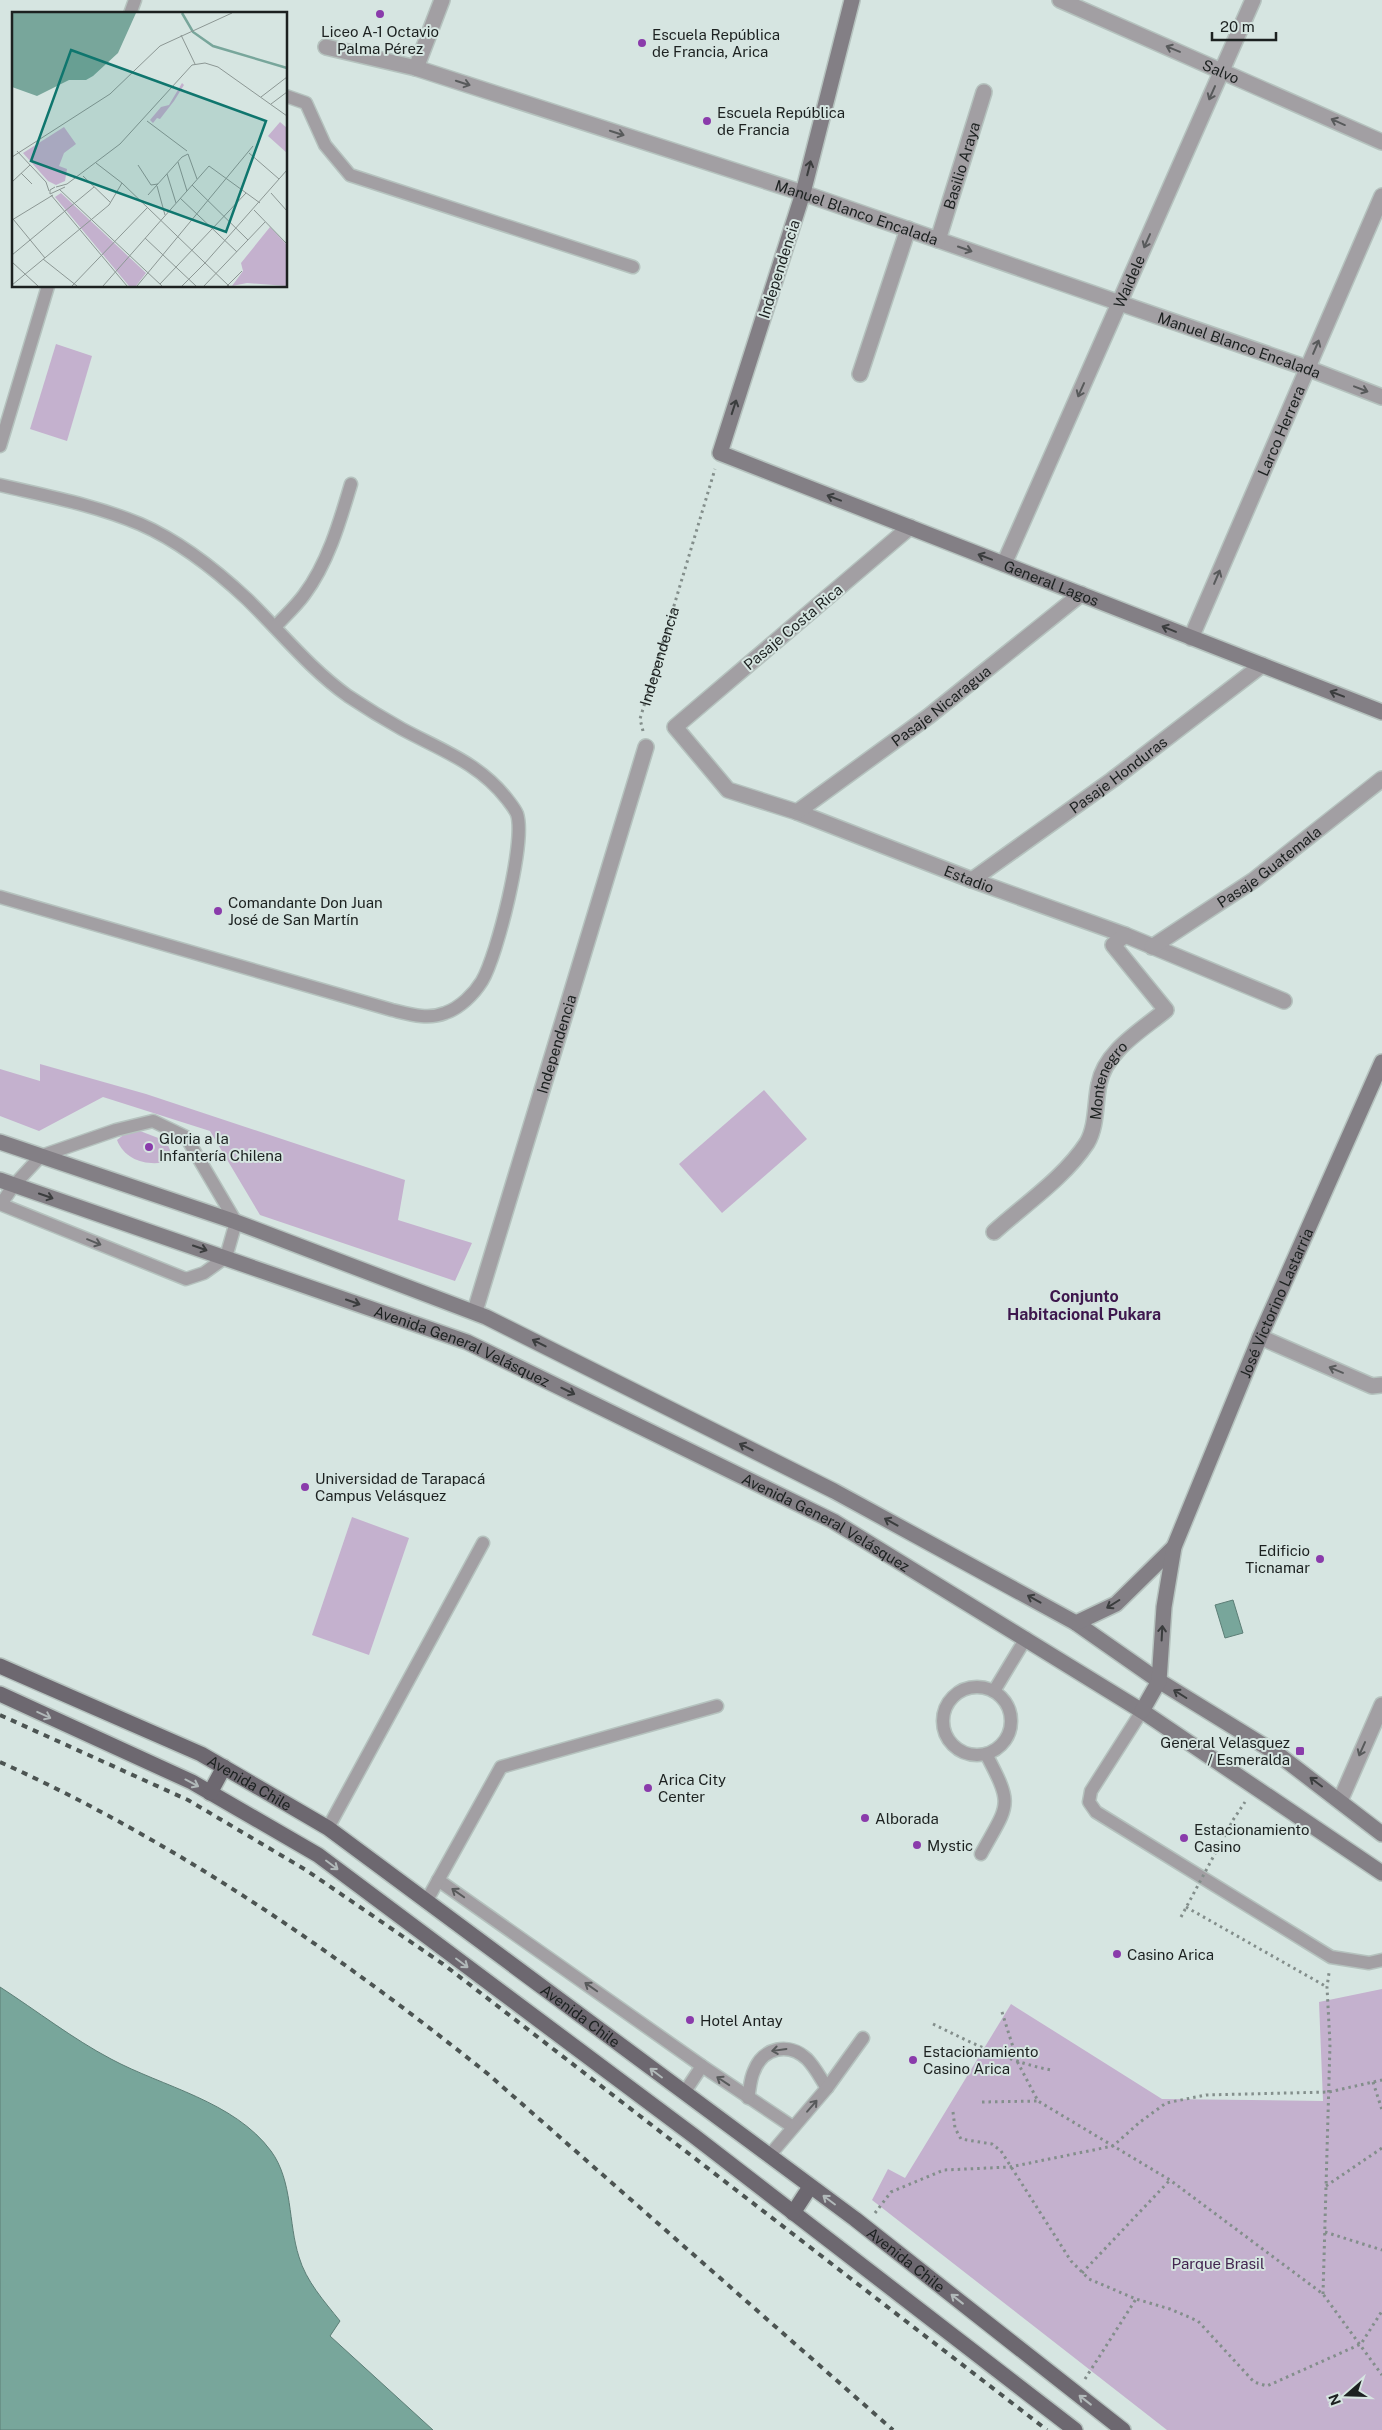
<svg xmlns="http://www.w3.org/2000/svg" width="1382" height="2430" viewBox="0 0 1382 2430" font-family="'Public Sans',sans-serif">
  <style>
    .green { fill: #c4b1ce }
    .water { fill: #78a69b; stroke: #5c7e76 }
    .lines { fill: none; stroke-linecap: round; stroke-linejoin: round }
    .lane-casing { stroke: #b5c2be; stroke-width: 15 }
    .street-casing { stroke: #b5c2be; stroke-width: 18 }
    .secondary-casing { stroke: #b5c2be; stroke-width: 18 }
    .primary-casing { stroke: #b5c2be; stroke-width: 18 }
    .path { stroke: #838e8b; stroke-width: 3; stroke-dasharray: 2.5 4; stroke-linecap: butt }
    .lane { stroke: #a29fa3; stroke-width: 12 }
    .street { stroke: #a29fa3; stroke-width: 15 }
    .secondary { stroke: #837f85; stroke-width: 15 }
    .primary { stroke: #6d6870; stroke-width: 15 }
    .rail { stroke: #4c5452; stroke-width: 4; stroke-dasharray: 6 6; stroke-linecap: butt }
    .path-bridge { stroke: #838e8b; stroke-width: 3; stroke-dasharray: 2.5 4; stroke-linecap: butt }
    .oneway { stroke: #585a5b }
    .oneway2 { stroke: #3b3d3e }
    .oneway3 { stroke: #b1b9b9 }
    .poi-dot { fill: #8a3bab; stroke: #d6e5e1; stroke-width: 2 }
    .labels { text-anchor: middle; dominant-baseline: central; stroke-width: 4; stroke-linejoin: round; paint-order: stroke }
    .poi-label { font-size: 15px; fill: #1c2120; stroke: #d6e5e1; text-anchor: start }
    .street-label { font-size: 15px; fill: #1c2120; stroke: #d6e5e1 }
    .park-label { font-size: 15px; fill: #432550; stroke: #d6e5e1 }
    .neighbourhood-label { font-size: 16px; font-weight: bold; fill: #3d174d; stroke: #d6e5e1 }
    .inset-river { fill: none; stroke: #78a69b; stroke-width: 2.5 }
    .inset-road { fill: none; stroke: #8c9794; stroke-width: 1 }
    .view { fill: #0f766e; fill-opacity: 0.15; stroke: #0f766e; stroke-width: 2.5 }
    .inset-edge { fill: none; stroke: #1c2120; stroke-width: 2.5 }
  </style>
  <rect width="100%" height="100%" fill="#d6e5e1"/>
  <g class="green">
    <polygon points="56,344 92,356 67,441 30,429"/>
    <polygon points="40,1064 146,1094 405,1180 398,1220 472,1243 455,1281 260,1215 210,1131 103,1097 39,1131 0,1116 0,1069 40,1081"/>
    <polygon points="764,1090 807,1139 722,1213 679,1164"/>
    <path d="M 130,1130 L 140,1131 L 166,1141 L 170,1150 L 170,1161 C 149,1167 125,1161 117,1140 Z"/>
    <polygon points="352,1517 409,1538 369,1655 312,1635"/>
    <polygon points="1382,1989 1382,2430 1167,2430 872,2200 888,2169 905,2178 1011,2004 1162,2099 1323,2101 1319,2002"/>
  </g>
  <g class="water">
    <polygon points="1233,1600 1243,1633 1225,1638 1215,1605"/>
    <path d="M 0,1987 C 37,2011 73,2039 111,2059 C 163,2087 234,2101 271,2151 C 293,2181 288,2223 299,2257 C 306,2281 324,2301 340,2321 L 330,2336 L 433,2430 L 0,2430 Z"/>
  </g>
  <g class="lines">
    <defs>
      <g id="lane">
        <polyline points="130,14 135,0"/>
        <polyline points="286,96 306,103 325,145 350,175 633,267"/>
        <polyline points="0,446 48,286"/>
        <path d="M 0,485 C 47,496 95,505 140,524 C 179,541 216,570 247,599 C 281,632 309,668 348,696 C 366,708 384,719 402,729 C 441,750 479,763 507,799 C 510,803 515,809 517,814 C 526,841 497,956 482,981 C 474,994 460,1008 445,1013 C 428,1020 409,1014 392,1010 L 0,897"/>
        <path d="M 275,627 C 285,616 296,606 304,595 C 328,563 340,521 351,484"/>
        <polyline points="0,1204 186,1279 204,1273 226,1257 236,1222 186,1137 153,1121 116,1130 41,1156 14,1185 1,1204"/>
        <circle cx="977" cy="1721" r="34"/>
        <polyline points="994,1691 1026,1638"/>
        <polyline points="1142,1711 1091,1791 1089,1802 1096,1812 1331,1957 1369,1963 1382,1960"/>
        <polyline points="328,1828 483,1543"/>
        <path d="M 981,1854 C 1009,1803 1014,1807 986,1754"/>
        <polyline points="438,1880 702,2066 793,2127"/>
        <polyline points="426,1902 501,1767 717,1706"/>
        <polyline points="684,2093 702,2066"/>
        <path d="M 748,2098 C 750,2089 750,2079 754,2071 C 763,2047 789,2042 807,2059 C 815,2067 821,2079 827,2088"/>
        <polyline points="769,2156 827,2088 863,2038"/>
      </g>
      <g id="street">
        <path id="s2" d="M 1060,0 L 1382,142"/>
        <path id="s3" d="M 326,47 L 416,68 L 803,193 L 1307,368 L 1382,397"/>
        <polyline points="416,68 442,0"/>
        <path id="s4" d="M 938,240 L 984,92"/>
        <polyline points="860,374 908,229"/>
        <path id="s5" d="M 910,527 L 675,727 L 728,790 L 797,812 L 972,880 L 1125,935 L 1284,1001"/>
        <path id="s6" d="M 1004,564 L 1253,0"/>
        <path id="s7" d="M 1191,638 L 1382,196"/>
        <path id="s8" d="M 797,812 L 929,716 L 1081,594"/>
        <path id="s9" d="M 972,880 L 1112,780 L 1262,665"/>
        <path id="s10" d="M 1152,947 L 1254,880 L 1382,779"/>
        <path id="s11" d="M 994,1232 C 1025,1204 1064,1178 1087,1143 C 1097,1126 1095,1102 1099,1084 C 1105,1051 1142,1030 1166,1010 L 1113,945 L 1125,935"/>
        <path id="s12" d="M 475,1311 L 646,747"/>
        <polyline points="1260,1337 1372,1386 1382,1385"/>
        <polyline points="1340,1801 1382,1705"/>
      </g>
      <g id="secondary">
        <path id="s13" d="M 852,0 L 803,193 L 720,453 L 1382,712"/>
        <polyline points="0,1142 236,1222 486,1317 834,1491 1076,1623 1159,1681 1279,1755 1382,1834"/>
        <path id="s14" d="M 0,1180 L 467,1342 L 833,1521 L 1142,1711 L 1382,1873"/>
        <polyline points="1076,1623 1116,1604 1174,1547"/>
        <path id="s15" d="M 1142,1711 L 1159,1681 L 1164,1607 L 1174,1547 L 1260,1337 L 1382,1062"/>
      </g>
      <g id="primary">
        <path id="s16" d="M 0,1666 L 201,1754 L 328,1828 L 855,2219 L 1123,2430"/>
        <polyline points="0,1694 192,1782 318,1855 694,2136 1075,2430"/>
        <polyline points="210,1793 224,1767"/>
        <polyline points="793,2213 810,2187"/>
      </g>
    </defs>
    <use href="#lane" class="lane-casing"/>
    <use href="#street" class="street-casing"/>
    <use href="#secondary" class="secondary-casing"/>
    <use href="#primary" class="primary-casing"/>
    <g class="path">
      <path id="s1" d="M 643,731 L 640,719 L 715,469"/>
      <polyline points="1233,1820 1245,1802"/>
      <polyline points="1186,1907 1327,1987"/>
      <polyline points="1002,2012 1018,2063 1038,2101 1170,2180 1323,2294 1382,2375"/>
      <path d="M 933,2024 C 972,2043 1009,2062 1051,2070"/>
      <polyline points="1373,2082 1382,2110"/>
      <polyline points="982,2102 1038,2101"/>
      <polyline points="953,2112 955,2128 961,2139 992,2144 1001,2151 1071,2261 1089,2279 1136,2299 1170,2309 1198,2321 1254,2382 1267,2386 1361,2344 1382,2311"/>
      <polyline points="1326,2186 1382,2148"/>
      <polyline points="875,2213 891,2192 944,2170 1010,2167 1113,2146 1140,2122 1166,2103 1206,2095 1329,2092 1382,2080"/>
      <polyline points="1325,2232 1382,2250"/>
      <polyline points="1082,2273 1170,2180"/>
      <polyline points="1323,2294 1330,2044 1327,1987 1329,1973"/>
      <polyline points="1085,2379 1136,2299"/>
    </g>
    <use href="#lane" class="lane"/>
    <use href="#street" class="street"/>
    <use href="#secondary" class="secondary"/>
    <use href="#primary" class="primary"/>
    <g class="rail">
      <polyline points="0,1715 188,1800 306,1870 443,1964 1047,2430"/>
      <path d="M 0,1762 C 177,1842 337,1953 488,2074 L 893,2430"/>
    </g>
    <polyline class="path-bridge" points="1181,1917 1233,1820"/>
  </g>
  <defs><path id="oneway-shaft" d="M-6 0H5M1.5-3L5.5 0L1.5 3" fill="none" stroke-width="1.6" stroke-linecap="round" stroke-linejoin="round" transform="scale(1.25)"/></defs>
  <g class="oneway">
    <use href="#oneway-shaft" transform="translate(1173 49) rotate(-157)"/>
    <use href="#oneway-shaft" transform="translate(463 83) rotate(18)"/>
    <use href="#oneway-shaft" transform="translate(1212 93) rotate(114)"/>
    <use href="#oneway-shaft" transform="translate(1338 122) rotate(-156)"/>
    <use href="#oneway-shaft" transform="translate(617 133) rotate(18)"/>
    <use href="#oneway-shaft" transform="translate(1147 241) rotate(114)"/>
    <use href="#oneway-shaft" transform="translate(965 249) rotate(19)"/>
    <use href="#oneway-shaft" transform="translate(1316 347) rotate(-67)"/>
    <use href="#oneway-shaft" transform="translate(1361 389) rotate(21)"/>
    <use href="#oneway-shaft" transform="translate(1081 390) rotate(114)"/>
    <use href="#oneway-shaft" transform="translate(1217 577) rotate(-67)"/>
    <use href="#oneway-shaft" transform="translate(94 1242) rotate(22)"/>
    <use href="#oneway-shaft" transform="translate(1336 1370) rotate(-157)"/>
    <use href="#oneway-shaft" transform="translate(1362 1749) rotate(114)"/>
    <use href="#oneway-shaft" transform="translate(458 1893) rotate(-145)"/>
    <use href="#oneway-shaft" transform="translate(591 1987) rotate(-145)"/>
    <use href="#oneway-shaft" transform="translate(779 2050) rotate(172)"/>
    <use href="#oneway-shaft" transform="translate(723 2081) rotate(-146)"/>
    <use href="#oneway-shaft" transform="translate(812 2106) rotate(-49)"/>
  </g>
  <g class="oneway2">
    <use href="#oneway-shaft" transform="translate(809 168) rotate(-76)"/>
    <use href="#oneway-shaft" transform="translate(734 407) rotate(-72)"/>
    <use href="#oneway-shaft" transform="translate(834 498) rotate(-159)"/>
    <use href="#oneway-shaft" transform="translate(985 557) rotate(-159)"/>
    <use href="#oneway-shaft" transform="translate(1169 629) rotate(-158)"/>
    <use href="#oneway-shaft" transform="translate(1337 694) rotate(-159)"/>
    <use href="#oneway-shaft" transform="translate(46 1196) rotate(19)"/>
    <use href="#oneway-shaft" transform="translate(200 1248) rotate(19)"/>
    <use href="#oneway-shaft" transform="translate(353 1302) rotate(19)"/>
    <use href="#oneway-shaft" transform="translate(539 1343) rotate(-153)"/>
    <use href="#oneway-shaft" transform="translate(568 1391) rotate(26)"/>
    <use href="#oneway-shaft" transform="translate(746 1447) rotate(-153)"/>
    <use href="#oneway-shaft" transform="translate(891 1522) rotate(-151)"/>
    <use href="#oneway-shaft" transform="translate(1034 1599) rotate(-151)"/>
    <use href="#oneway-shaft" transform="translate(1113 1604) rotate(148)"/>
    <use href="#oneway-shaft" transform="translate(1162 1633) rotate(-87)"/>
    <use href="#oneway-shaft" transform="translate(1180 1694) rotate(-148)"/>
    <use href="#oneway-shaft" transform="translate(1316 1782) rotate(-143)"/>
  </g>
  <g class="oneway3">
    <use href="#oneway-shaft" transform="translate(44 1715) rotate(25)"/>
    <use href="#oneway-shaft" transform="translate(192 1783) rotate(28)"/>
    <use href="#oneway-shaft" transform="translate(332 1865) rotate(37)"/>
    <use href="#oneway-shaft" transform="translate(462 1963) rotate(37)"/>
    <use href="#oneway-shaft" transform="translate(656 2073) rotate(-143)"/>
    <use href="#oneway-shaft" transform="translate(829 2200) rotate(-143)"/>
    <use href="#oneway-shaft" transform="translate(957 2299) rotate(-142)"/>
    <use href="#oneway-shaft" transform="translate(1085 2400) rotate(-142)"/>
  </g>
  <g class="poi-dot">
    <circle cx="380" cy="14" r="5"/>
    <circle cx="642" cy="43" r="5"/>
    <circle cx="707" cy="121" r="5"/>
    <circle cx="218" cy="911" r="5"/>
    <circle cx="149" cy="1147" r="5"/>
    <circle cx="305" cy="1487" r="5"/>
    <circle cx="1320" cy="1559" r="5"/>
    <rect x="1295" y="1746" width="10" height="10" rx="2.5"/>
    <circle cx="648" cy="1788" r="5"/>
    <circle cx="865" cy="1818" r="5"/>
    <circle cx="1184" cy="1838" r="5"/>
    <circle cx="917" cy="1845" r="5"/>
    <circle cx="1117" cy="1954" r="5"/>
    <circle cx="690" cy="2020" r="5"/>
    <circle cx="913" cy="2060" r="5"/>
  </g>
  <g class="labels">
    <g class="poi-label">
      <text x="380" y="31" text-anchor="middle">Liceo A-1 Octavio<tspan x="380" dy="17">Palma Pérez</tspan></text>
      <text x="652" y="34">Escuela República<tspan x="652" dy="17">de Francia, Arica</tspan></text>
      <text x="717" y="112">Escuela República<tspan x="717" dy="17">de Francia</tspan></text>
      <text x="228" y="902">Comandante Don Juan<tspan x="228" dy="17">José de San Martín</tspan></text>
      <text x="159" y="1138">Gloria a la<tspan x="159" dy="17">Infantería Chilena</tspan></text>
      <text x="315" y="1478">Universidad de Tarapacá<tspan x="315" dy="17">Campus Velásquez</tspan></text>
      <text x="1310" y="1550" text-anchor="end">Edificio<tspan x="1310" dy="17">Ticnamar</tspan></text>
      <text x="1290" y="1742" text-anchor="end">General Velasquez<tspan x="1290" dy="17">/ Esmeralda</tspan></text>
      <text x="658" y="1779">Arica City<tspan x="658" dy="17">Center</tspan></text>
      <text x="875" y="1818">Alborada</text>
      <text x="1194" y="1829">Estacionamiento<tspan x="1194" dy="17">Casino</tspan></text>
      <text x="927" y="1845">Mystic</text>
      <text x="1127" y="1954">Casino Arica</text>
      <text x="700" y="2020">Hotel Antay</text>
      <text x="923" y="2051">Estacionamiento<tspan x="923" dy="17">Casino Arica</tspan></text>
    </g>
    <g class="street-label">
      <text stroke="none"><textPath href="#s2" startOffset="176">Salvo</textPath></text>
      <text stroke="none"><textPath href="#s4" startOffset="78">Basilio Araya</textPath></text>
      <text stroke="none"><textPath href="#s3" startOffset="556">Manuel Blanco Encalada</textPath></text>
      <text transform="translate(779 269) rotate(-72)">Independencia</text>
      <text stroke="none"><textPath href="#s6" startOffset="309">Waidele</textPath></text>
      <text stroke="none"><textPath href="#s3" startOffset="961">Manuel Blanco Encalada</textPath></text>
      <text stroke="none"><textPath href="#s7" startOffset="226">Larco Herrera</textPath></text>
      <text stroke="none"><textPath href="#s13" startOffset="828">General Lagos</textPath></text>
      <text transform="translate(793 627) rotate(-40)">Pasaje Costa Rica</text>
      <text stroke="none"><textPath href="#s1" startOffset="78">Independencia</textPath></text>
      <text stroke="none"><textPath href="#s8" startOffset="179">Pasaje Nicaragua</textPath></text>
      <text stroke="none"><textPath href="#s9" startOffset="180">Pasaje Honduras</textPath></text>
      <text stroke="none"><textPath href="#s10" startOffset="142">Pasaje Guatemala</textPath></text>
      <text stroke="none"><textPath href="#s5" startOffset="648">Estadio</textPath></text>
      <text stroke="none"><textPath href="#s12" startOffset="279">Independencia</textPath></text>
      <text stroke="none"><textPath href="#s11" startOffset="196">Montenegro</textPath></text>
      <text stroke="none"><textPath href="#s15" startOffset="434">José Victorino Lastarria</textPath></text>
      <text stroke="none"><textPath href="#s14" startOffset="491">Avenida General Velásquez</textPath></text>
      <text stroke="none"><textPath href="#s14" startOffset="896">Avenida General Velásquez</textPath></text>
      <text stroke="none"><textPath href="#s16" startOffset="276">Avenida Chile</textPath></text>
      <text stroke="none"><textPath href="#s16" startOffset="681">Avenida Chile</textPath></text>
      <text stroke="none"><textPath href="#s16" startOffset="1088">Avenida Chile</textPath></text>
    </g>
    <g class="park-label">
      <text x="1218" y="2263">Parque Brasil</text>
    </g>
    <g class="neighbourhood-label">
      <text x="1084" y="1296">Conjunto<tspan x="1084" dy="18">Habitacional Pukara</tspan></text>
    </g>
  </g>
  <g transform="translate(12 12)">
    <rect width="275" height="275" fill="#d6e5e1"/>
    <path d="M 170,71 L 172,73 L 162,89 L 148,107 L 145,106 L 141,111 L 138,108 L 149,95 L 157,93 ZM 268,110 L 275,116 L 275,141 L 256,124 ZM 52,115 L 64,132 L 52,141 L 47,154 L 55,157 L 53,169 L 44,173 L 36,169 L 11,141 ZM 49,181 L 134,261 L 124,274 L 117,274 L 43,185 ZM 258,215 L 275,233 L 275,274 L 235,271 L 220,274 L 231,259 L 229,251 Z" fill="#c4b1ce"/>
    <path d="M 0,1 L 124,1 L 106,41 L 81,64 L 74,68 L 57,68 L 25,84 L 0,75 Z" fill="#78a69b"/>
    <path class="inset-river" d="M 170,1 L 181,20 L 201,34 L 275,56"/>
    <path class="inset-road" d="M 169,23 L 183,52M 249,85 L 275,65M 259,92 L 275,80M 135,109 L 175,139M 5,139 L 34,170 L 37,179M 237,141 L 267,167M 0,145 L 98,82 L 148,34 L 220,1M 166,150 L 175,179M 84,151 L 110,171 L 217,274M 126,153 L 139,173 L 146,172M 9,161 L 20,172M 155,162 L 164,191M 71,164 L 99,191M 0,170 L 18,153M 180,173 L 236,228M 145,174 L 153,203M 43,175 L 38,178 L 38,182 L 53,175M 44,175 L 55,172 L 108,132 L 180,53 L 193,51 L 206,55 L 275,104M 47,177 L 150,274M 259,181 L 275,199M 39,183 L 115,274M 136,183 L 170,145 L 176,142 L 185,167M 168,186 L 225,240M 242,198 L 275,232M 1,207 L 33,246M 0,208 L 41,183M 133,226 L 184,274M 0,243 L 82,175M 31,247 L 65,274M 0,250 L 26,274M 193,251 L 275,158M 148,272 L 234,181M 0,273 L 97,193 L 110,171M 60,274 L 135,196M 91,274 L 197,154 L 248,191M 125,274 L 241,134M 170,274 L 193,251M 192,274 L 253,210M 215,274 L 230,259"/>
    <path class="view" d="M 59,38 L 254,109 L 214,220 L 19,149 Z"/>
    <rect width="275" height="275" class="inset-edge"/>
  </g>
  <g transform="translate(1347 2395) rotate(250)" stroke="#d6e5e1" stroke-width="4" paint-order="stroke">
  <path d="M0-4L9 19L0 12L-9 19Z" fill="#1c2120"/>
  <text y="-8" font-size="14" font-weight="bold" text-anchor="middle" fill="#1c2120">N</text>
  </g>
  <path d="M1212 32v8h64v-8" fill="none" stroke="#1c2120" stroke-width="2.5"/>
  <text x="1220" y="32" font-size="15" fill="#1c2120" stroke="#d6e5e1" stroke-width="4" paint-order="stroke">20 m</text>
</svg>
